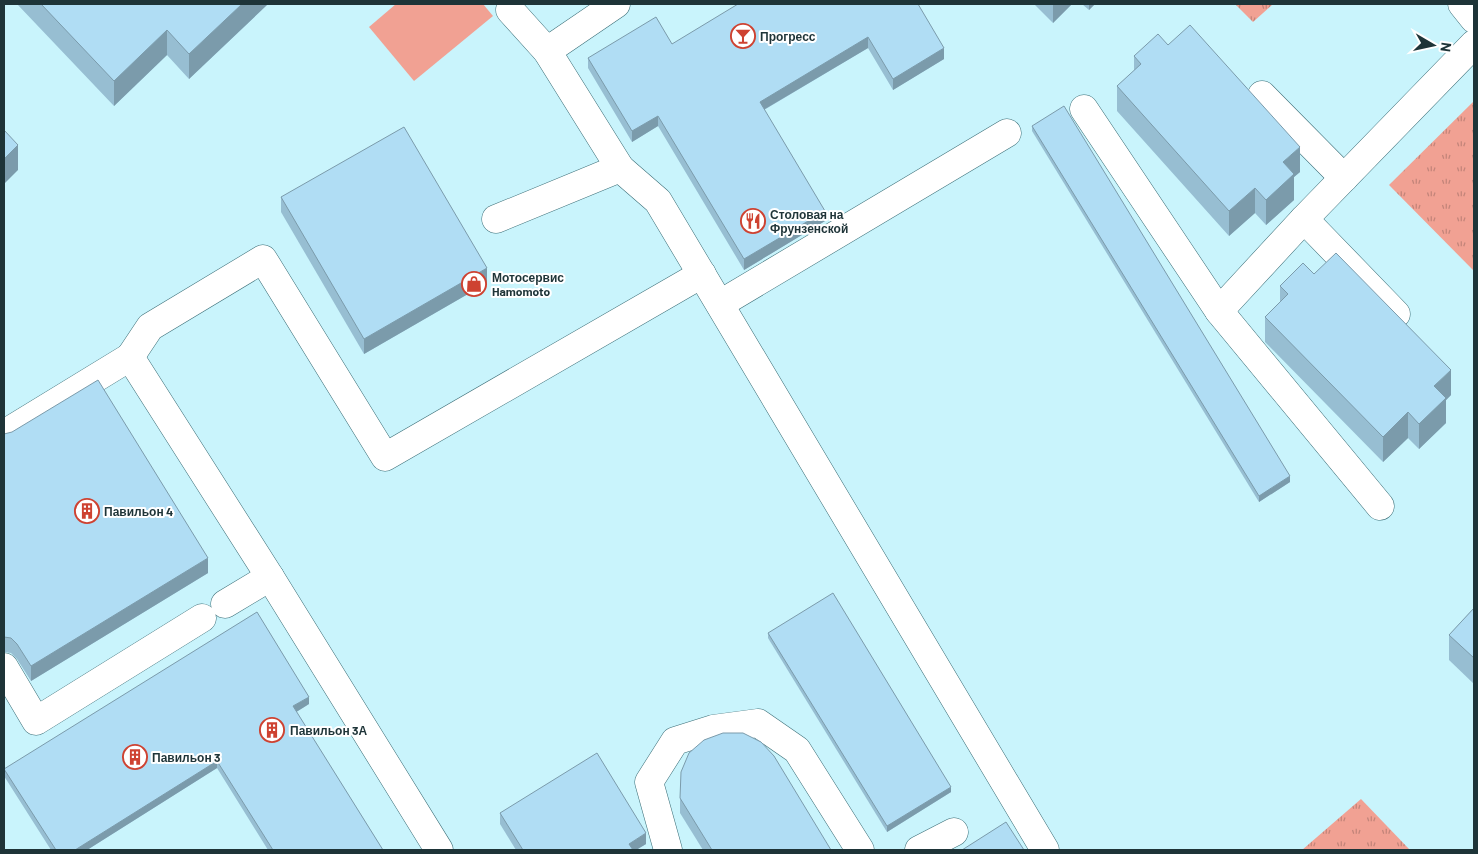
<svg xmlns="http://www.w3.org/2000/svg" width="1478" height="854" viewBox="0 0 1478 854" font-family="Barlow,sans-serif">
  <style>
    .grass { fill: #f1a193 }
    .park { fill: url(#park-tufts) }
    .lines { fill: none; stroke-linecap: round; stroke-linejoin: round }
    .minor-casing { stroke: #3b6e77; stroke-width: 29 }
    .minor { stroke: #fff; stroke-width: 28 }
    .wall { fill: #97bed2 }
    .shaded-wall { fill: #7b9bab }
    .building { fill: #b0ddf4; stroke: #7b9bab }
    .labels { text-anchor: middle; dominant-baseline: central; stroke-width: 4; stroke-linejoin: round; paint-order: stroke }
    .poi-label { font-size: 12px; font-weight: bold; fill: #1e3438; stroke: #fff; text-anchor: start }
  </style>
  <defs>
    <pattern id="park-tufts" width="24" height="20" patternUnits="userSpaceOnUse" patternTransform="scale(1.25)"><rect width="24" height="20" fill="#f1a193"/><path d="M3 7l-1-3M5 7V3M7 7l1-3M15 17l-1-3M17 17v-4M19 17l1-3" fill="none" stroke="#c38479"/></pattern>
  </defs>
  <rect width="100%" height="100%" fill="#c9f4fc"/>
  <polygon class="grass" points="396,4 483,4 493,16 414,81 369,27"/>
  <g class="park">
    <polygon points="1235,4 1273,4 1253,22"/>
    <polygon points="1474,101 1474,271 1389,185"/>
    <polygon points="1361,799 1410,850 1302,850"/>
  </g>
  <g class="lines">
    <defs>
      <g id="minor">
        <polyline points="1462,4 1474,19"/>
        <polyline points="510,10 547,51 620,168 658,201 1045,850"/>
        <polyline points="547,51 616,4"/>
        <polyline points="1262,95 1344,178"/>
        <polyline points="1084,109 1219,311 1380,506"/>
        <polyline points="496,219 620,168"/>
        <polyline points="1304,219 1396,314"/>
        <polyline points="720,304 1007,133"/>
        <polyline points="1219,311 1304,219 1474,44"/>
        <polyline points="130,357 150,327 263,259 385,457 702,274"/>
        <polyline points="4,434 130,357 270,577 439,850"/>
        <polyline points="225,604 270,577"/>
        <polyline points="4,667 36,721 202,618"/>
        <polyline points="668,850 649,782 675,741 713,729 758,723 797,750 860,850"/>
        <polyline points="919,850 954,832"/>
      </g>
    </defs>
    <use href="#minor" class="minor-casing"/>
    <use href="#minor" class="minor"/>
  </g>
  <g class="wall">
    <polygon points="17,4 268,4 189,79 167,55 114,106"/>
    <polygon points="918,4 944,59 893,90 868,48 764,110 825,221 744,270 658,126 632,142 588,68 588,58"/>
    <polygon points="1034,4 1072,4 1053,23"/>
    <polygon points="1082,4 1095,4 1089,10"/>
    <polygon points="1168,45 1300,172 1294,177 1294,200 1266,225 1255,213 1229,236 1117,111 1117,86 1134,71 1134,56"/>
    <polygon points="1032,126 1290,482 1259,502 1032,131"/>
    <polygon points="281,197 487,283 364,354 281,212"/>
    <polygon points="1314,274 1451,395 1446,400 1446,423 1419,449 1408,438 1383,462 1265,342 1265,317 1280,302 1280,286"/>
    <polygon points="4,434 208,573 31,681 17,659 11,653 4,652"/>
    <polygon points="1474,608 1474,684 1449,660 1449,635"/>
    <polygon points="768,633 951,792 887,832 768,638"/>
    <polygon points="309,704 296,712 383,850 268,850 217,768 87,850 51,850 4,776 4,769"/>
    <polygon points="680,798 831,850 703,850 680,813"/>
    <polygon points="500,813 646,844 636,850 516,850 500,824"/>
  </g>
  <g class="shaded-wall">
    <polygon points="242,4 268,4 189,79 189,54"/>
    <polygon points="1053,4 1072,4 1053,23"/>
    <polygon points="1089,4 1095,4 1089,10"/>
    <polygon points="167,30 167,55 114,106 114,81"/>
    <polygon points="868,37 868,48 760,112 760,102"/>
    <polygon points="944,48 944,59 893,90 893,79"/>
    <polygon points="658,116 658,126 632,142 632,131"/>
    <polygon points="18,145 18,170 4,184 4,159"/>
    <polygon points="1300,147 1300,172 1294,177 1294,200 1266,225 1266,200 1283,162"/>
    <polygon points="1255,188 1255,213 1229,236 1229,211"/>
    <polygon points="825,211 825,221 744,270 744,259"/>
    <polygon points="487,268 487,283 364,354 364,339"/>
    <polygon points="1451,370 1451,395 1446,400 1446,423 1419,449 1419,424 1434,386"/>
    <polygon points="1408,412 1408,438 1383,462 1383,437"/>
    <polygon points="1290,476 1290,482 1259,502 1259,496"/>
    <polygon points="208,558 208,573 31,681 31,666"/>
    <polygon points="309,697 309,704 293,714 293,706"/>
    <polygon points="217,761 217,768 87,850 75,850"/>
    <polygon points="951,787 951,792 887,832 887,826"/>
    <polygon points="646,833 646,844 636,850 629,850 629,844"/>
  </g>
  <g class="building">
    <polygon points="41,4 242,4 189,54 167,30 114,81"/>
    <polygon points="738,4 918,4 944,48 893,79 868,37 760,102 825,211 744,259 658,116 632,131 588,58 656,17 672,44"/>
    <polygon points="1190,25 1300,147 1283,162 1294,174 1266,200 1255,188 1229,211 1117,86 1141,64 1134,56 1158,34 1168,45"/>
    <polygon points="1064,106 1290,476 1259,496 1032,126"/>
    <polygon points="404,127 487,268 364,339 281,197"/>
    <polygon points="4,130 18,145 4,159"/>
    <polygon points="1336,253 1451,370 1434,386 1446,398 1419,424 1408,412 1383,437 1265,317 1288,294 1280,286 1303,263 1314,274"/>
    <polygon points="98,380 208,558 31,666 17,644 11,638 4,637 4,434 12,432"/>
    <polygon points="833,593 951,787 887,826 768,633"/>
    <polygon points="1474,608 1474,658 1449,635"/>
    <polygon points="257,612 309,697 293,706 383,850 273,850 217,761 75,850 56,850 4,769"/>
    <polygon points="723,733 743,733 761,742 774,756 831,850 712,850 680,798 681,772 689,753 704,740"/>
    <polygon points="597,753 646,833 629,844 633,850 523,850 500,813"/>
    <polygon points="1006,822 1024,850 962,850"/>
  </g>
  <defs>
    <symbol id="bar-ring" viewBox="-11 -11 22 22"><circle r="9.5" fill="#fff" stroke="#ce4231" stroke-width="1.5"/><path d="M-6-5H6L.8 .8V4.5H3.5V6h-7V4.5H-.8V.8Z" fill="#ce4231"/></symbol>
    <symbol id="restaurant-ring" viewBox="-11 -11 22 22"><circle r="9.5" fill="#fff" stroke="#ce4231" stroke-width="1.5"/><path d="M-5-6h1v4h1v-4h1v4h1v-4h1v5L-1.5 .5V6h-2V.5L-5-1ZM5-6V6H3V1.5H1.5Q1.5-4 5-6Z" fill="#ce4231"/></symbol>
    <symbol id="shop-ring" viewBox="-11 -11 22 22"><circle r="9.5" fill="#fff" stroke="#ce4231" stroke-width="1.5"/><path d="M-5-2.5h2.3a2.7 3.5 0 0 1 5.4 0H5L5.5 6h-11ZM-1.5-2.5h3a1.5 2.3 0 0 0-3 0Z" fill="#ce4231"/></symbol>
    <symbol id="building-ring" viewBox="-11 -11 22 22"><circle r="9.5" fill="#fff" stroke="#ce4231" stroke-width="1.5"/><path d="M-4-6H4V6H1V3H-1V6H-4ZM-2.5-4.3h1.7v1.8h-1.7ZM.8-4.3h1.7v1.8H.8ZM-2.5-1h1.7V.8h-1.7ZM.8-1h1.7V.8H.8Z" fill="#ce4231"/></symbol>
  </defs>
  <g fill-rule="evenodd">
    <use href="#bar-ring" x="729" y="22" width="28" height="28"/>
    <use href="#restaurant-ring" x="739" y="207" width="28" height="28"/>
    <use href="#shop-ring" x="460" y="270" width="28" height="28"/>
    <use href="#building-ring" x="73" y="497" width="28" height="28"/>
    <use href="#building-ring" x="258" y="716" width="28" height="28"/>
    <use href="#building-ring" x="121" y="743" width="28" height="28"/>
  </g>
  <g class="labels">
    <g class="poi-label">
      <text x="760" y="36">Прогресс</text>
      <text x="770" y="214">Столовая на<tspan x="770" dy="14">Фрунзенской</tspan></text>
      <text x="492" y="277">Мотосервис<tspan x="492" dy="14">Hamomoto</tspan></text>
      <text x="104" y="511">Павильон 4</text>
      <text x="290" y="730">Павильон 3А</text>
      <text x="152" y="757">Павильон 3</text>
    </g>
  </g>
  <rect width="1478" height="854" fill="none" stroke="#1e3438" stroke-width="10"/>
  <g transform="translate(1433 45) rotate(99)" stroke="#ffffff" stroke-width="4" paint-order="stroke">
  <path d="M0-4L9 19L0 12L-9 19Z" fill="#1e3438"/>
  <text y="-8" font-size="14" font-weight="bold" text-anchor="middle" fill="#1e3438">N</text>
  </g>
</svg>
